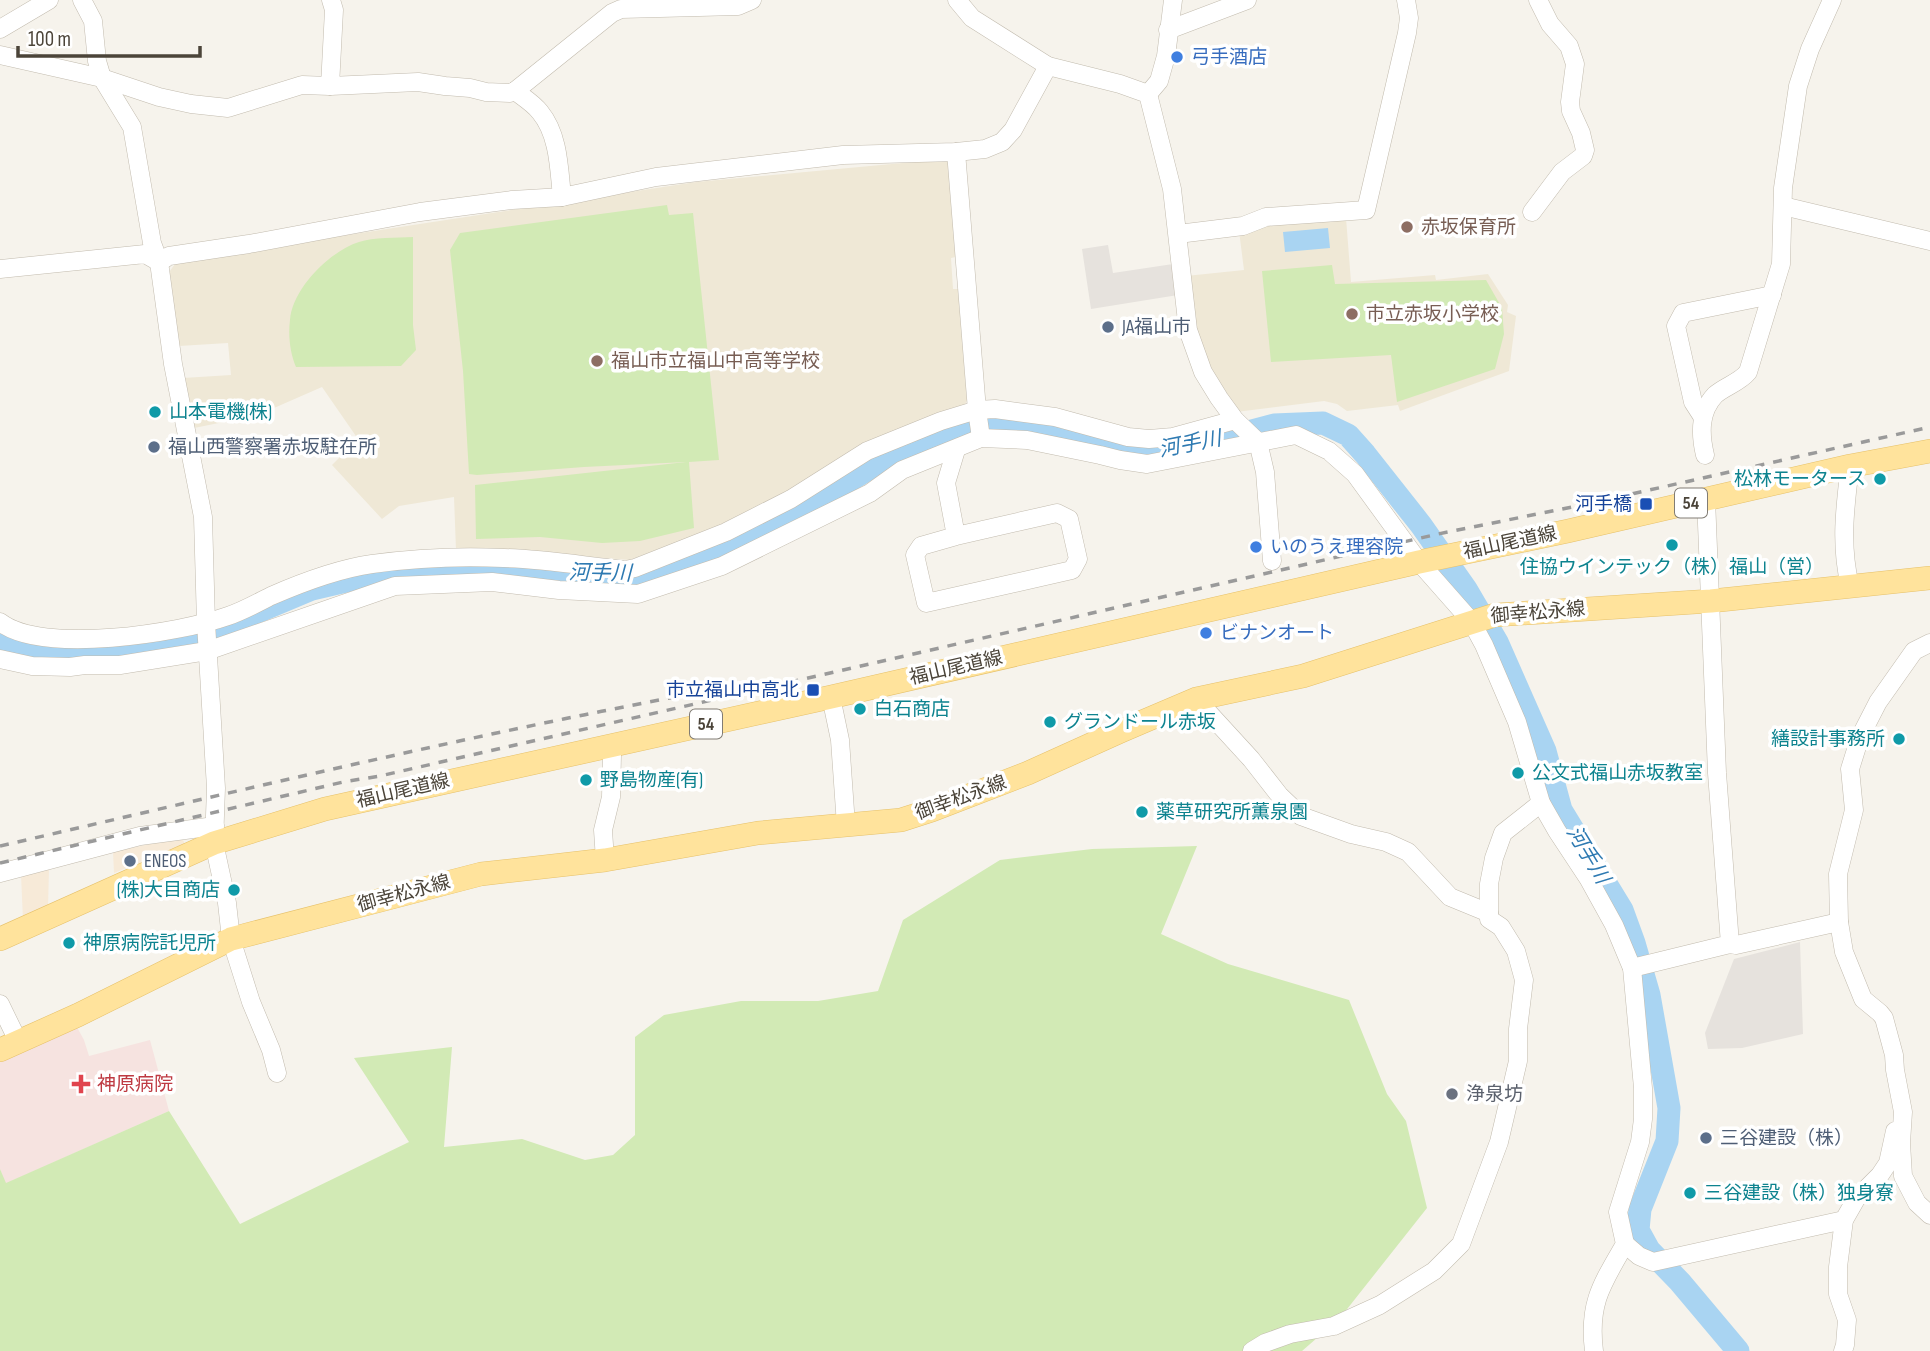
<svg xmlns="http://www.w3.org/2000/svg" width="1930" height="1351" viewBox="0 0 1930 1351" font-family="'Sofia Sans Condensed','Noto Sans JP',sans-serif">
  <style>
    .commercial { fill: #f7ead8 }
    .industrial { fill: #e6e2dd }
    .education { fill: #efe8d6 }
    .medical { fill: #f6e3e0 }
    .green { fill: #d2eab5 }
    .water { fill: #a9d4f2 }
    .lines { fill: none; stroke-linecap: round; stroke-linejoin: round }
    .river { stroke: #a9d4f2; stroke-width: 23 }
    .minor-casing { stroke: #c2bbae; stroke-width: 19 }
    .major-casing { stroke: #e6c16a; stroke-width: 24 }
    .minor { stroke: #fff; stroke-width: 18 }
    .major { stroke: #ffe39c; stroke-width: 23 }
    .rail { stroke: #9a9a9a; stroke-width: 3.5; stroke-dasharray: 9 9; stroke-linecap: butt }
    .shop-dot { fill: #3f7fe0; stroke: #fff; stroke-width: 2.5 }
    .education-dot { fill: #8d6e63; stroke: #fff; stroke-width: 2.5 }
    .service-dot { fill: #5c6f8a; stroke: #fff; stroke-width: 2.5 }
    .culture-dot { fill: #0f9aa8; stroke: #fff; stroke-width: 2.5 }
    .transit-dot { fill: #1a4fb4; stroke: #fff; stroke-width: 2.5 }
    .health-dot { fill: #e0444e; stroke: #fff; stroke-width: 2.5 }
    .worship-dot { fill: #6b7280; stroke: #fff; stroke-width: 2.5 }
    .labels { text-anchor: middle; dominant-baseline: central; stroke-width: 7; stroke-linejoin: round; paint-order: stroke }
    .shield { fill: #fff; stroke: #817c74; stroke-width: 2 }
    .shield-label { font-size: 18px; font-weight: bold; fill: #4b4439 }
    .shop-label { font-size: 19px; fill: #366cbe; stroke: #fff; text-anchor: start }
    .education-label { font-size: 19px; fill: #785e54; stroke: #fff; text-anchor: start }
    .service-label { font-size: 19px; fill: #4e5e75; stroke: #fff; text-anchor: start }
    .culture-label { font-size: 19px; fill: #0d838f; stroke: #fff; text-anchor: start }
    .transit-label { font-size: 19px; fill: #164399; stroke: #fff; text-anchor: end }
    .street-label { font-size: 19px; fill: #4b4439; stroke: #fff }
    .health-label { font-size: 19px; fill: #be3a42; stroke: #fff; text-anchor: start }
    .worship-label { font-size: 19px; fill: #5b616d; stroke: #fff; text-anchor: start }
    .water-label { font-size: 21px; font-style: italic; fill: #2e7ab2; stroke: #fff }
  </style>
  <rect width="100%" height="100%" fill="#f6f3ec"/>
  <g class="commercial">
    <polygon points="182,837 185,845 114,873 113,852"/>
    <polygon points="49,869 48,908 23,920 21,875"/>
  </g>
  <g class="industrial">
    <polygon points="1108,245 1113,273 1173,264 1178,295 1091,309 1082,249"/>
    <polygon points="1800,942 1803,1034 1742,1048 1708,1049 1705,1033 1734,959"/>
  </g>
  <g class="education">
    <polygon points="946,159 949,162 956,257 951,258 953,289 959,289 967,400 964,407 889,434 737,519 630,560 497,550 456,550 454,497 399,506 382,519 332,465 358,439 322,387 258,415 194,428 183,378 231,375 228,343 179,346 165,278 177,261 696,182"/>
    <polygon points="1346,218 1351,282 1435,275 1436,280 1488,274 1508,305 1507,312 1516,316 1509,371 1400,411 1398,405 1347,411 1337,404 1324,401 1236,412 1211,374 1196,341 1186,276 1244,270 1239,231 1262,222"/>
  </g>
  <polygon class="medical" points="73,1020 84,1040 89,1056 150,1040 169,1111 5,1184 0,1169 0,1056"/>
  <g class="green">
    <polygon points="667,205 669,215 693,213 719,460 689,462 694,528 640,541 602,543 540,537 476,539 475,485 686,462 584,467 477,475 469,474 463,371 450,250 460,233"/>
    <path d="M 413,237 L 413,325 L 416,350 L 401,366 L 296,367 C 290,353 288,335 290,320 C 292,289 330,251 359,242 C 373,237 397,238 413,237 Z"/>
    <polygon points="1332,265 1335,284 1486,280 1502,308 1504,334 1495,369 1397,402 1391,355 1271,362 1262,271"/>
    <polygon points="1197,846 1161,934 1228,964 1349,1000 1387,1094 1406,1121 1427,1208 1340,1318 1302,1351 0,1351 0,1169 6,1183 169,1111 240,1224 409,1142 354,1058 452,1047 444,1147 522,1139 585,1160 613,1155 635,1135 635,1037 664,1015 741,1001 818,1001 878,991 903,920 1000,860 1092,849"/>
  </g>
  <polygon class="water" points="1328,228 1330,248 1285,252 1283,232"/>
  <g class="lines">
    <polyline class="river" points="0,645 48,657 122,656 181,644 312,589 393,570 476,568 564,574 630,577 671,567 788,518 898,451 955,427 990,421 1037,427 1108,447 1144,453 1176,451 1274,425 1323,423 1348,435 1365,454 1421,525 1466,589 1497,642 1545,751 1561,810 1622,910 1634,943 1649,995 1669,1108 1667,1141 1640,1209 1638,1230 1649,1250 1680,1282 1738,1351"/>
    <defs>
      <g id="minor">
        <polyline points="82,0 93,21 97,61 102,78 132,127 152,243 159,262 173,364 203,517 206,623 216,788 214,843 227,903 231,939 251,1002 271,1050 277,1073"/>
        <polyline points="957,0 972,18 1048,66 1120,84 1148,94 1172,189 1188,330 1203,372 1219,398 1235,420 1258,442 1265,472 1272,561"/>
        <polyline points="0,29 49,0"/>
        <polyline points="1168,30 1247,0"/>
        <polyline points="0,55 102,78 159,97 191,104 228,108 302,85 330,86 418,82 445,86 470,88 486,92 510,93 515,91 612,13 621,9 738,6 752,0"/>
        <polyline points="330,86 334,10 331,0"/>
        <path d="M 515,91 C 523,97 534,104 540,112 C 559,135 559,169 562,197"/>
        <polyline points="1148,94 1159,81 1166,56 1173,0"/>
        <polyline points="956,152 977,410 981,438"/>
        <polyline points="1783,206 1930,241"/>
        <polyline points="1532,212 1562,172 1583,156 1585,150 1581,133 1571,111 1570,102 1575,64 1569,46 1550,24 1538,0"/>
        <polyline points="1178,234 1243,226 1266,217 1366,210 1407,33 1409,18 1406,0"/>
        <polyline points="0,269 145,254 159,262 169,256 249,244 420,212 512,200 562,197 656,177 843,155 956,152 985,149 1002,142 1013,130 1048,66"/>
        <polyline points="1702,416 1693,402 1676,326 1683,313 1772,295"/>
        <polyline points="956,450 946,483 956,536 1057,513 1069,519 1078,559 1072,570 926,603 915,555 921,546 956,536"/>
        <path d="M 1705,455 C 1700,434 1699,412 1715,395 C 1725,386 1739,383 1748,372 L 1781,264 L 1783,188 L 1798,86 L 1810,49 L 1832,0"/>
        <path d="M 1850,466 C 1845,507 1840,545 1850,586"/>
        <path d="M 0,622 C 42,655 180,633 228,616 C 243,611 257,603 271,596 C 303,582 337,569 372,564 C 415,558 460,556 504,558 C 544,559 585,566 625,570 L 635,568 L 726,532 L 791,499 L 867,451 L 941,421 L 977,410 L 995,409 L 1055,417 L 1128,437 L 1149,439 L 1173,437 L 1235,420"/>
        <polyline points="1930,643 1914,651 1878,702 1860,737 1850,769 1854,810 1838,874 1839,922 1844,952 1863,999 1880,1013 1884,1018 1894,1055 1895,1070 1903,1112 1901,1143 1903,1176 1917,1203 1930,1215"/>
        <path d="M 0,659 L 32,666 L 70,667 L 85,665 L 120,665 L 207,651 L 395,586 L 492,582 L 559,590 L 638,594 L 722,566 L 870,493 L 902,470 L 981,438 L 1027,440 L 1100,455 L 1120,460 L 1147,464 L 1296,435 L 1329,451 L 1355,474 L 1419,562 L 1471,621 L 1484,645 L 1517,722 L 1541,803 L 1557,831 L 1588,878 L 1614,925 L 1632,968 L 1643,1088 L 1643,1119 L 1640,1142 L 1618,1212 L 1625,1244 C 1602,1284 1588,1303 1594,1351"/>
        <polyline points="831,697 840,740 846,825"/>
        <polyline points="1196,699 1251,759 1280,796 1301,816 1351,834 1386,842 1408,852 1450,897 1489,913"/>
        <polyline points="605,860 603,830 611,797 612,755 609,745"/>
        <polyline points="0,873 140,836 215,826"/>
        <polyline points="1730,944 1736,945 1839,922"/>
        <polyline points="1632,968 1730,944 1717,773 1706,499"/>
        <polyline points="0,1004 18,1041"/>
        <polyline points="1625,1244 1639,1256 1653,1262 1844,1220"/>
        <polyline points="1252,1351 1265,1343 1290,1334 1334,1326 1380,1305 1434,1271 1461,1244 1499,1142 1518,1061 1518,1029 1524,980 1516,951 1501,927 1489,919 1489,884 1494,858 1503,833 1541,803"/>
        <polyline points="1843,1351 1845,1345 1847,1320 1838,1294 1838,1267 1844,1220 1856,1199 1880,1175 1888,1163 1895,1131"/>
      </g>
      <g id="major">
        <polyline points="0,939 214,843 325,809 831,697 1419,562 1568,531 1850,466 1930,451"/>
        <polyline points="0,1050 78,1015 231,939 481,874 605,860 758,833 901,820 932,810 1028,773 1121,731 1196,699 1303,676 1495,615 1711,601 1930,578"/>
      </g>
    </defs>
    <use href="#minor" class="minor-casing"/>
    <use href="#major" class="major-casing"/>
    <use href="#minor" class="minor"/>
    <use href="#major" class="major"/>
    <g class="rail">
      <path d="M 0,846 C 239,791 477,733 718,689"/>
      <polyline points="0,863 343,782 380,776 572,732 1438,534 1587,504 1930,427"/>
    </g>
  </g>
  <g class="shop-dot">
    <circle cx="1177" cy="57" r="7"/>
    <circle cx="1256" cy="547" r="7"/>
    <circle cx="1206" cy="633" r="7"/>
  </g>
  <g class="education-dot">
    <circle cx="1407" cy="227" r="7"/>
    <circle cx="1352" cy="314" r="7"/>
    <circle cx="597" cy="361" r="7"/>
  </g>
  <g class="service-dot">
    <circle cx="1108" cy="327" r="7"/>
    <circle cx="154" cy="447" r="7"/>
    <circle cx="130" cy="861" r="7"/>
    <circle cx="1706" cy="1138" r="7"/>
  </g>
  <g class="culture-dot">
    <circle cx="155" cy="412" r="7"/>
    <circle cx="1880" cy="479" r="7"/>
    <circle cx="1672" cy="545" r="7"/>
    <circle cx="860" cy="709" r="7"/>
    <circle cx="1050" cy="722" r="7"/>
    <circle cx="1899" cy="739" r="7"/>
    <circle cx="1518" cy="773" r="7"/>
    <circle cx="586" cy="780" r="7"/>
    <circle cx="1142" cy="812" r="7"/>
    <circle cx="234" cy="890" r="7"/>
    <circle cx="69" cy="943" r="7"/>
    <circle cx="1690" cy="1193" r="7"/>
  </g>
  <g class="transit-dot">
    <rect x="1639" y="497" width="14" height="14" rx="3.5"/>
    <rect x="806" y="683" width="14" height="14" rx="3.5"/>
  </g>
  <path class="health-dot" d="M77.5 1073.5h7v7h7v7h-7v7h-7v-7h-7v-7h7z"/>
  <circle class="worship-dot" cx="1452" cy="1094" r="7"/>
  <g class="labels">
    <g class="shield">
      <rect x="1675" y="488.5" width="32" height="29" rx="5"/>
      <rect x="690" y="709.5" width="32" height="29" rx="5"/>
    </g>
    <g class="shield-label">
      <text x="1691" y="503">54</text>
      <text x="706" y="724">54</text>
    </g>
    <g class="shop-label">
      <text x="1191" y="57">弓手酒店</text>
      <text x="1270" y="547">いのうえ理容院</text>
      <text x="1220" y="633">ビナンオート</text>
    </g>
    <g class="education-label">
      <text x="1421" y="227">赤坂保育所</text>
      <text x="1366" y="314">市立赤坂小学校</text>
      <text x="611" y="361">福山市立福山中高等学校</text>
    </g>
    <g class="service-label">
      <text x="1122" y="327">JA福山市</text>
      <text x="168" y="447">福山西警察署赤坂駐在所</text>
      <text x="144" y="861">ENEOS</text>
      <text x="1720" y="1138">三谷建設（株）</text>
    </g>
    <g class="culture-label">
      <text x="169" y="412">山本電機(株)</text>
      <text x="1866" y="479" text-anchor="end">松林モータース</text>
      <text x="1672" y="567" text-anchor="middle">住協ウインテック（株）福山（営）</text>
      <text x="874" y="709">白石商店</text>
      <text x="1064" y="722">グランドール赤坂</text>
      <text x="1885" y="739" text-anchor="end">繕設計事務所</text>
      <text x="1532" y="773">公文式福山赤坂教室</text>
      <text x="600" y="780">野島物産(有)</text>
      <text x="1156" y="812">薬草研究所薫泉園</text>
      <text x="220" y="890" text-anchor="end">(株)大目商店</text>
      <text x="83" y="943">神原病院託児所</text>
      <text x="1704" y="1193">三谷建設（株）独身寮</text>
    </g>
    <g class="transit-label">
      <text x="1632" y="504">河手橋</text>
      <text x="799" y="690">市立福山中高北</text>
    </g>
    <g class="street-label">
      <text transform="translate(1510 543) rotate(-12)">福山尾道線</text>
      <text transform="translate(1538 613) rotate(-5)">御幸松永線</text>
      <text transform="translate(956 668) rotate(-13)">福山尾道線</text>
      <text transform="translate(403 791) rotate(-13)">福山尾道線</text>
      <text transform="translate(961 798) rotate(-20)">御幸松永線</text>
      <text transform="translate(404 894) rotate(-15)">御幸松永線</text>
    </g>
    <g class="health-label">
      <text x="97" y="1084">神原病院</text>
    </g>
    <g class="worship-label">
      <text x="1466" y="1094">浄泉坊</text>
    </g>
    <g class="water-label">
      <text transform="translate(1190 444) rotate(-11)">河手川</text>
      <text transform="translate(600 573) rotate(1)">河手川</text>
      <text transform="translate(1588 855) rotate(59)">河手川</text>
    </g>
  </g>
  <path d="M18 46v10h182v-10" fill="none" stroke="#4b4439" stroke-width="3.5"/>
  <text x="28" y="46" font-size="21" fill="#4b4439" stroke="#ffffff" stroke-width="5" paint-order="stroke">100 m</text>
</svg>
